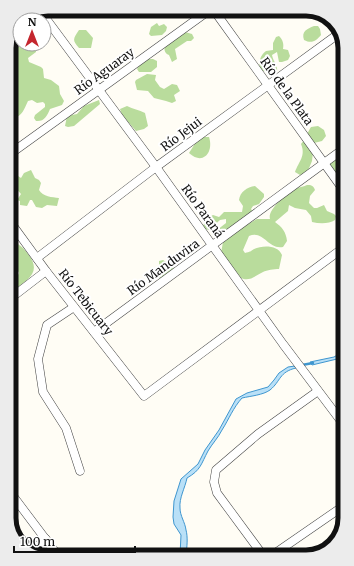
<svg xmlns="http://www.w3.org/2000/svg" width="354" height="566" viewBox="0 0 354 566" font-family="Merriweather,serif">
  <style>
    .forest { fill: #b9dc9c }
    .water { fill: #b9e0f7; stroke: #3f96cf }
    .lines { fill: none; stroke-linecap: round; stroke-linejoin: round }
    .stream { stroke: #3f96cf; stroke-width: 2.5 }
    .street-casing { stroke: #444; stroke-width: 9 }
    .street { stroke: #fff; stroke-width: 8 }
    .labels { text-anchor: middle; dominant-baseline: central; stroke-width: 4; stroke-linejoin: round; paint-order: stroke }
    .street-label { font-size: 12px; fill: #111; stroke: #fff }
    .rim { fill: none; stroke: #111; stroke-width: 5 }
  </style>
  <rect width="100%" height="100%" fill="#fffdf5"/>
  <g class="forest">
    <polygon points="157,23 159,26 164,24 167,27 166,31 162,35 151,36 149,34 151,27"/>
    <path d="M 314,26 L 318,26 L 320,29 L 321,35 C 316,41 312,44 304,40 C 301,31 307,29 314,26 Z"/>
    <path d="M 79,30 L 86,30 L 93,38 L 91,48 L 79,48 C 72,40 73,39 79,30 Z"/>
    <path d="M 185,32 L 192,34 L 194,38 L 191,41 L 187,41 L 175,49 L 177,59 L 172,62 L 169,55 C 164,53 164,49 165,44 Z"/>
    <path d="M 279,36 C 283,40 284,44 283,49 L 288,50 L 290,56 L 288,60 L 282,62 L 279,62 L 277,52 L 272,55 C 273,62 280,67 276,74 L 260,70 C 258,63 260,55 266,51 L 273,50 L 273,43 L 276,37 Z"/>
    <path d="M 21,44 L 34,44 L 36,46 L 36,52 L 28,58 L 29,62 L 41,67 L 43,69 L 44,78 L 51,80 L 59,86 L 60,94 L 64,101 L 62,105 L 50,109 C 47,116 44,122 36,121 L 34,118 L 35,115 L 45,107 L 45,104 L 43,102 L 37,103 L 32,100 L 28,101 C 24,109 23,116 13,118 L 13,124 L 10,127 L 10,105 C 18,96 15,102 15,90 L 9,88 L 9,54 L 12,52 L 15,47 L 19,47 Z"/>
    <polygon points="147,59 153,59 157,61 157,67 151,72 139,72 137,69 142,62"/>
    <polygon points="147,74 156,75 155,80 160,87 164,89 172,84 177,85 180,91 174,95 176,101 172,103 166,101 154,98 148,91 137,90 135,82 136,80"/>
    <polygon points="99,100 100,104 74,126 68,127 65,126 67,116 77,114 84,106"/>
    <path d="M 127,106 C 133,109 139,110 145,113 L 148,126 L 144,129 L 136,131 L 122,115 L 120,109 Z"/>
    <path d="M 318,126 L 324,130 L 326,136 L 322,141 L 314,143 L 312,161 L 307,173 L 300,175 L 295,172 C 299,161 306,156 301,144 C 306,139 307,133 311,127 Z"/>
    <path d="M 202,137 L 209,137 C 214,152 203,166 189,153 L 196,142 Z"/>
    <polygon points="338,149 342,151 342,174 340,175 334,171 331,173 329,161 333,152"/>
    <path d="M 31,170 L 35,178 L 39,180 L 41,183 L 39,190 C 43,197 52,197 59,198 L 57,206 L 47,205 L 42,208 L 36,207 L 32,200 L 30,200 L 27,206 L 20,205 L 20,201 L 17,200 L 21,194 L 13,185 C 13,181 14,178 18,176 L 21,178 L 24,173 Z"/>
    <path d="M 307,185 C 311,185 313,185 315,190 L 310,196 L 309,203 L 314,208 L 317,208 L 324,205 L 327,211 L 334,214 L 336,216 L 335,220 C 329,224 320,224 312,222 L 311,216 L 306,210 L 295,208 L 289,205 L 288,211 L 275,222 C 282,227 286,232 287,241 L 283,247 C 268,250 264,230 249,236 L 243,250 L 245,253 C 250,252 251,251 254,249 C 263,245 278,245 282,255 L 279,269 C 274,269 267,270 263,272 C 255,276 249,282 241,278 L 221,253 L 223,242 L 229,230 L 215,236 L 212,234 L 226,223 L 226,219 L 220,220 L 209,230 L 202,228 C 204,223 208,217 213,215 L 219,217 L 224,212 L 242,212 L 243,206 L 239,200 C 240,192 247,187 255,186 L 264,194 L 264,197 L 259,204 L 253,206 L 251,209 L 253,212 L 245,226 L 257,219 L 270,219 C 267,210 287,193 295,189 C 299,187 303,187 307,185 Z"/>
    <path d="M 11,234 C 13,241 17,243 23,248 C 45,271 30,278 11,292 L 11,280 L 17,277 L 19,273 L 16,267 L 11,263 Z"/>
    <polygon points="163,260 174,267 173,270 162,278 159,278 157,268 159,268 159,261"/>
  </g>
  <g class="water">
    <polygon points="344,351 344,355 337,359 312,365 310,362 334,357"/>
    <path d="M 295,366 L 296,368 C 279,372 281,381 270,390 C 263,395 251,396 242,398 C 233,408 229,419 222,430 C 218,438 212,444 208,451 C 201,464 201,470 187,478 C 185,488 179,498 180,508 C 180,516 185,522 186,530 C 188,537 187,547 186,555 L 180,555 L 181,535 L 174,524 L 173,517 L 174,501 L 181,479 L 198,464 L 205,450 L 219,430 L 236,399 L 247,393 L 268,387 L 274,380 L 279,373 L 288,367 Z"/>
  </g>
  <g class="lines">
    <polyline class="stream" points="302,365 313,363"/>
    <defs>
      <g id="street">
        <polyline points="213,9 342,188"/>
        <polyline points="41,12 156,167 283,344 344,425"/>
        <polyline points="39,20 54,9"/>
        <polyline points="10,43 20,35"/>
        <polyline points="10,154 211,9"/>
        <polyline points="11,223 46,271 144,396 343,248"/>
        <polyline points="37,258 156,167 341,32"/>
        <polyline points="11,298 46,271"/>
        <polyline points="74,307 47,325 38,359 43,392 66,428 80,471"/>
        <polyline points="94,332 342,150"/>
        <polyline points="13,496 59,557"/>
        <polyline points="30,552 46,539"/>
        <polyline points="262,554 217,493 214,482 216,470 258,434 318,391"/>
        <polyline points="274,554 345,505"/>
      </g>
    </defs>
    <use href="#street" class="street-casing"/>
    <use href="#street" class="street"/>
  </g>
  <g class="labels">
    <g class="street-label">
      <text transform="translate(104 71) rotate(-36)">Río Aguaray</text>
      <text transform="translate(287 91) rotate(54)">Río de la Plata</text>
      <text transform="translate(181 134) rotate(-37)">Río Jejui</text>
      <text transform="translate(203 211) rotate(54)">Río Paraná</text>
      <text transform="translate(163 267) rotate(-36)">Río Manduvira</text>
      <text transform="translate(86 302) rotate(52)">Río Tebicuary</text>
    </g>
  </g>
  <path d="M0 0H354V566H0ZM48 16H306A32 32 0 0 1 338 48V518A32 32 0 0 1 306 550H48A32 32 0 0 1 16 518V48A32 32 0 0 1 48 16Z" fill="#ececec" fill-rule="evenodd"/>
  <path class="rim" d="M48 16H306A32 32 0 0 1 338 48V518A32 32 0 0 1 306 550H48A32 32 0 0 1 16 518V48A32 32 0 0 1 48 16Z"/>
  <g transform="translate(32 32)"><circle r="19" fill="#ffffff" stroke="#a0a0a0"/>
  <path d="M0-3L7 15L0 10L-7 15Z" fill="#c4262e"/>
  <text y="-6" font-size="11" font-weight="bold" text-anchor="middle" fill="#111111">N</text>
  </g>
  <path d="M14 546v6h121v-6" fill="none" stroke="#111111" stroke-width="2"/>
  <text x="20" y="546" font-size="12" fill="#111111" stroke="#ffffff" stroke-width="3" paint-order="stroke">100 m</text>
</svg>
